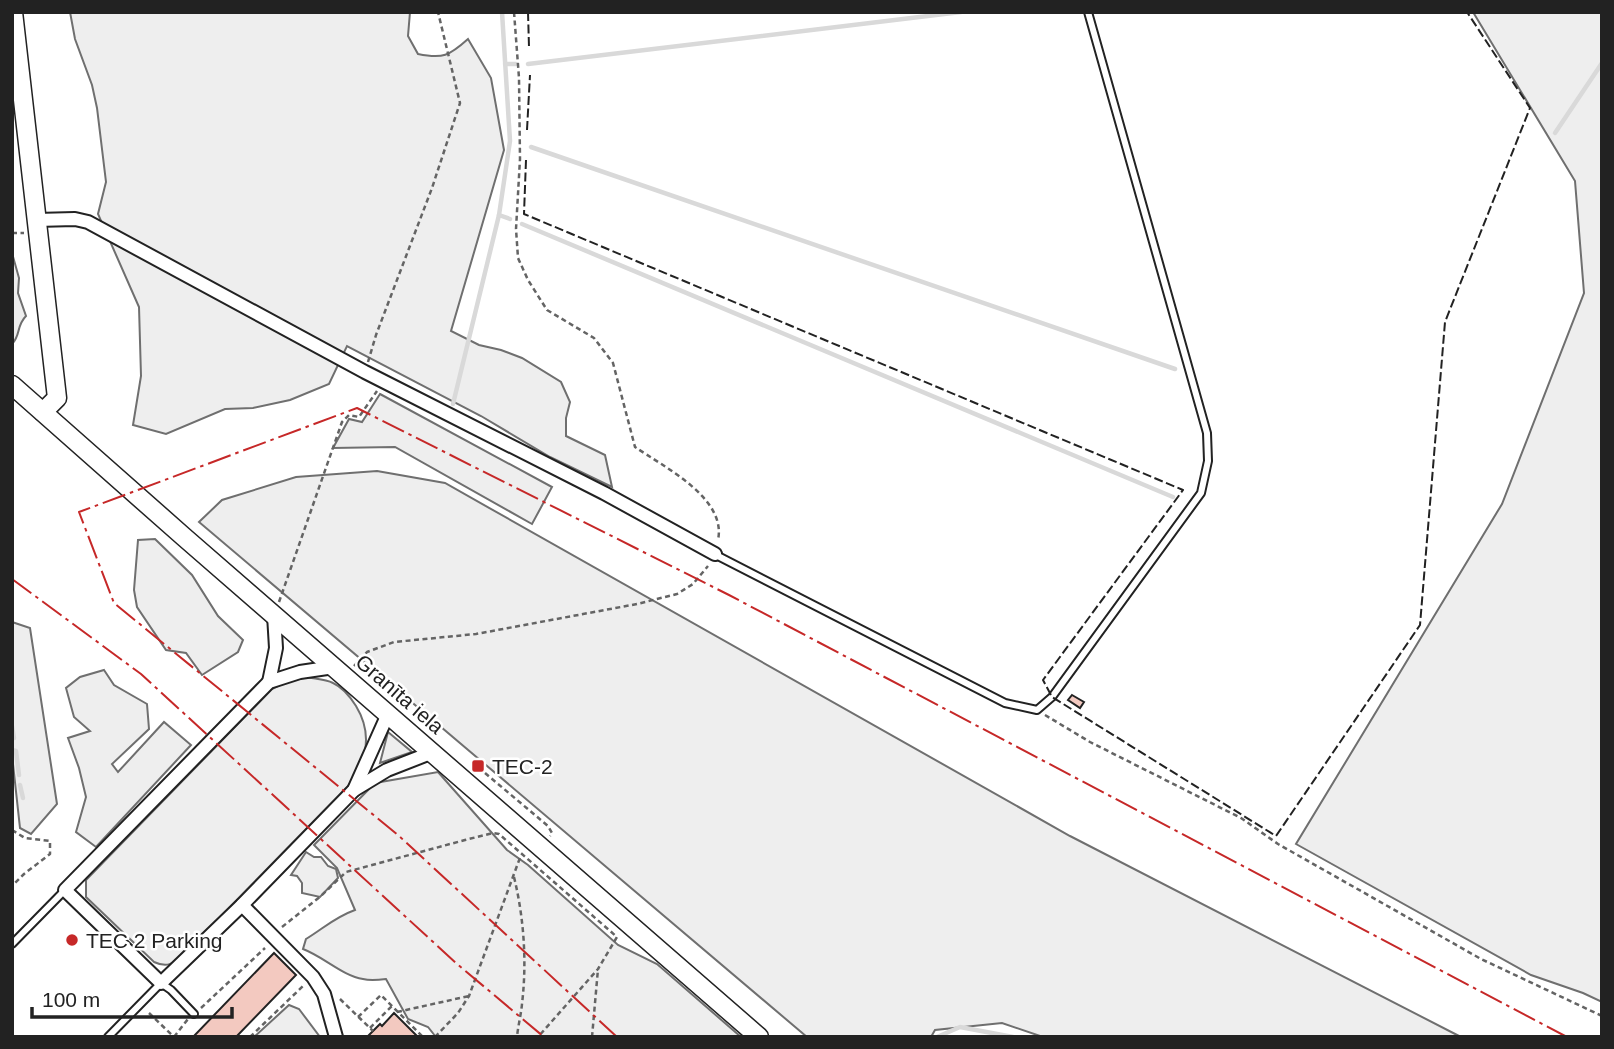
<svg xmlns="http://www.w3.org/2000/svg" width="1614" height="1049" viewBox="0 0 1614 1049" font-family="Helvetica,sans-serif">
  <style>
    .green { fill: #eee; stroke: #6f6f6f; stroke-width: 2 }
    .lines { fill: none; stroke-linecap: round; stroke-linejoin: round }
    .stream { stroke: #d9d9d9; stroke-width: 4.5 }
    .building { fill: #f3c9c0; stroke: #222; stroke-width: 2 }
    .lane-casing { stroke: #222; stroke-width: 10 }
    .street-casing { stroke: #222; stroke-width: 16 }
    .secondary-casing { stroke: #222; stroke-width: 21 }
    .path { stroke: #646464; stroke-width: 2.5; stroke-dasharray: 5 3.5; stroke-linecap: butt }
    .lane { stroke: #fff; stroke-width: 6 }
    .street { stroke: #fff; stroke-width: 12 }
    .secondary { stroke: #fff; stroke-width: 18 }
    .fence { stroke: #222; stroke-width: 2; stroke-dasharray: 9 3.5; stroke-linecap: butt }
    .power { stroke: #c62828; stroke-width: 2; stroke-dasharray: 24 5 3.5 5; stroke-linecap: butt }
    .poi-dot { fill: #c62828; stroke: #fff; stroke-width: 2.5 }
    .labels { text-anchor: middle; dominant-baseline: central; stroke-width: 5; stroke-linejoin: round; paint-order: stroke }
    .street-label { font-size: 21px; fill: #222; stroke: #fff }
    .poi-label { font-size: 21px; fill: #222; stroke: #fff; text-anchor: start }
  </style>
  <rect width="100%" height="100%" fill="#fff"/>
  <g class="green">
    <path d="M 70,12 L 410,12 L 408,36 L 418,54 C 443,59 449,56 468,39 L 491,78 L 504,150 L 451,331 L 479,345 L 501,350 L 522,358 L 561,382 L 570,402 L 566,418 L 566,436 L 605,455 L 612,487 L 550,457 L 481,416 L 347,346 L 329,384 L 290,400 L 253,408 L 225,409 L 166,434 L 133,425 L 141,376 L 139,307 L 98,214 L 106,182 L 97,108 L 92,85 L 75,39 Z"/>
    <polygon points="1473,12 1602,12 1602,1002 1583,993 1531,975 1296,844 1502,504 1584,293 1575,181"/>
    <path d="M 12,253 L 19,278 L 18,293 L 26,316 C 16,326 21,335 12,344 Z"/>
    <polygon points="380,394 552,487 532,524 395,447 333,448 349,419 362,422"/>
    <polygon points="377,471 445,483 1070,836 1461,1037 1043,1037 1002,1023 935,1030 931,1037 807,1037 199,522 222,500 296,477"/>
    <polygon points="155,539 192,575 218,616 243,640 238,652 202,675 186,653 166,650 137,607 134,590 138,540"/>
    <polygon points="12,622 30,628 57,804 31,834 20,828 12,755"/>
    <polygon points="104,670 114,685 147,704 149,729 112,764 118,772 164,722 191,745 96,847 76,832 86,797 79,768 68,738 90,731 74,717 66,688 80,677"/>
    <path d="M 306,677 C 315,679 325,679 333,683 C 342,687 351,698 356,706 C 373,734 367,761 348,786 L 183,955 C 173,964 167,968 154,962 L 86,897 L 86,880 L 272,689 L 290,680 Z"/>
    <polygon points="388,732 412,752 380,763"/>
    <path d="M 438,772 L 507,850 L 528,865 L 618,945 L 657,964 L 741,1037 L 436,1037 L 428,1027 L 408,1019 L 386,979 C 379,980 370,981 363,979 C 343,976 324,957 303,949 L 306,939 C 324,928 335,917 355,910 L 337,868 L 314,845 L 375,783 Z"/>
    <polygon points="306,852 314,857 321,857 328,866 336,869 338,878 320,897 302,893 302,883 297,876 291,875"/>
    <polygon points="289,1005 299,1009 320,1037 254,1037"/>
  </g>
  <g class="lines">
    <g class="stream">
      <polyline points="505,64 516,64"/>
      <polyline points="528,64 961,12"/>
      <polyline points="1555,133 1602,63"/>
      <polyline points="531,147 1175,369"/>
      <polyline points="499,215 510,219"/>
      <polyline points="522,224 1173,497"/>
      <polyline points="453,404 499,215 510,141 502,12"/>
      <polyline points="12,726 14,738"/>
      <polyline points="12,750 16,751 19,775"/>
      <polyline points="20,785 23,798"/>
      <polyline points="937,1037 960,1027 1013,1037"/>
    </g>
  </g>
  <g class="building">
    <polygon points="1072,695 1084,702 1080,708 1068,700"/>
    <polygon points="274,953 296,975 236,1037 193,1037"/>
    <polygon points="394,1013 418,1037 367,1037 380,1024 382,1026"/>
  </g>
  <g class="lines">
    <defs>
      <g id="lane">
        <polyline points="716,555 1005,703 1037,710 1052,697 1201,493 1208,461 1207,433 1088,12"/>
        <polyline points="12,944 65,890"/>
        <polyline points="108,1037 161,983 171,990 194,1014"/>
      </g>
      <g id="street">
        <polyline points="36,220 75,219 88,222 365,372 604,493 715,554"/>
        <polyline points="334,667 300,672 269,682 65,890 161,983 242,905 354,790 388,714"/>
        <polyline points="269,682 276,648 274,615"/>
        <polyline points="354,790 387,770 433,752"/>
        <polyline points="242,905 313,977 324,994 336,1037"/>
      </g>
      <g id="secondary">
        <polyline points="13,12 57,398 43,412"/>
        <polyline points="12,385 184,537 759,1037"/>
      </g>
    </defs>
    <use href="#lane" class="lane-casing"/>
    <use href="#street" class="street-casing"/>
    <use href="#secondary" class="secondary-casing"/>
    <g class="path">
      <path d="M 514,12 L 519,78 L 520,159 L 516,229 L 518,258 L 528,280 L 547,310 L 594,338 L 613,363 L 635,447 C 664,467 727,498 718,540"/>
      <polyline points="12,233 24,233"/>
      <polyline points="368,362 376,335 432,188 460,103 438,12"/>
      <polyline points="279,602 342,422 349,415 359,417 377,391"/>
      <polyline points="354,666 367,652 394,642 476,634 637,604 677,594 693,584 708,566"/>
      <polyline points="1045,715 1090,742 1241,818 1278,844 1481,959 1602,1016"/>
      <polyline points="485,773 548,826 552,833 550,836"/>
      <polyline points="12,830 25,838 50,841 50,854 24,874 12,886"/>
      <path d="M 514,877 C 524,918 527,962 522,1004 C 521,1015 518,1026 517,1037"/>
      <polyline points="282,927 321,896 346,872 465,840 493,833 499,834 617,937 598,969 538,1037"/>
      <polyline points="340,999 373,1031"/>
      <polyline points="201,1008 265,948"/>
      <polyline points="397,1012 469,996"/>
      <polyline points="149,1013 174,1037"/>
      <polyline points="358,1017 381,995 423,1037"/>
      <polyline points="370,1028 392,1006"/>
      <polyline points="174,1037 188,1019"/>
      <polyline points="250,1037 303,986"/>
      <polyline points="435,1037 458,1013 469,996 521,855"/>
      <polyline points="592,1037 598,969"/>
    </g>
    <use href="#lane" class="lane"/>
    <use href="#street" class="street"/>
    <use href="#secondary" class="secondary"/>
    <g class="fence">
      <polyline points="528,12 529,47"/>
      <polyline points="527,130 530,75"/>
      <polyline points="526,160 524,214 1183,490 1043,680 1052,697 1276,836 1420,625 1445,322 1530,108 1467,12"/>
    </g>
    <g class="power">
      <polyline points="12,579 141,674 456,963 544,1037"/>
      <polyline points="617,1037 398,835 114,603 79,512 357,408 729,595 1567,1037"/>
    </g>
  </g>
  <g class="poi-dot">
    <rect x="471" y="759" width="14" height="14" rx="3.5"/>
    <circle cx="72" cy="940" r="7"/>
  </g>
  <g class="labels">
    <g class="street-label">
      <text transform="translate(400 694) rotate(41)">Granīta iela</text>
    </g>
    <g class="poi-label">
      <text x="492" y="766">TEC-2</text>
      <text x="86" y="940">TEC 2 Parking</text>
    </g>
  </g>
  <rect width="1614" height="1049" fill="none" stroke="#222222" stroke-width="28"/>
  <path d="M32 1007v10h200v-10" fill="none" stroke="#222222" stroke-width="3.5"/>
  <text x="42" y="1007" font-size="21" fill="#222222" stroke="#ffffff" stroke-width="5" paint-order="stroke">100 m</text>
</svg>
